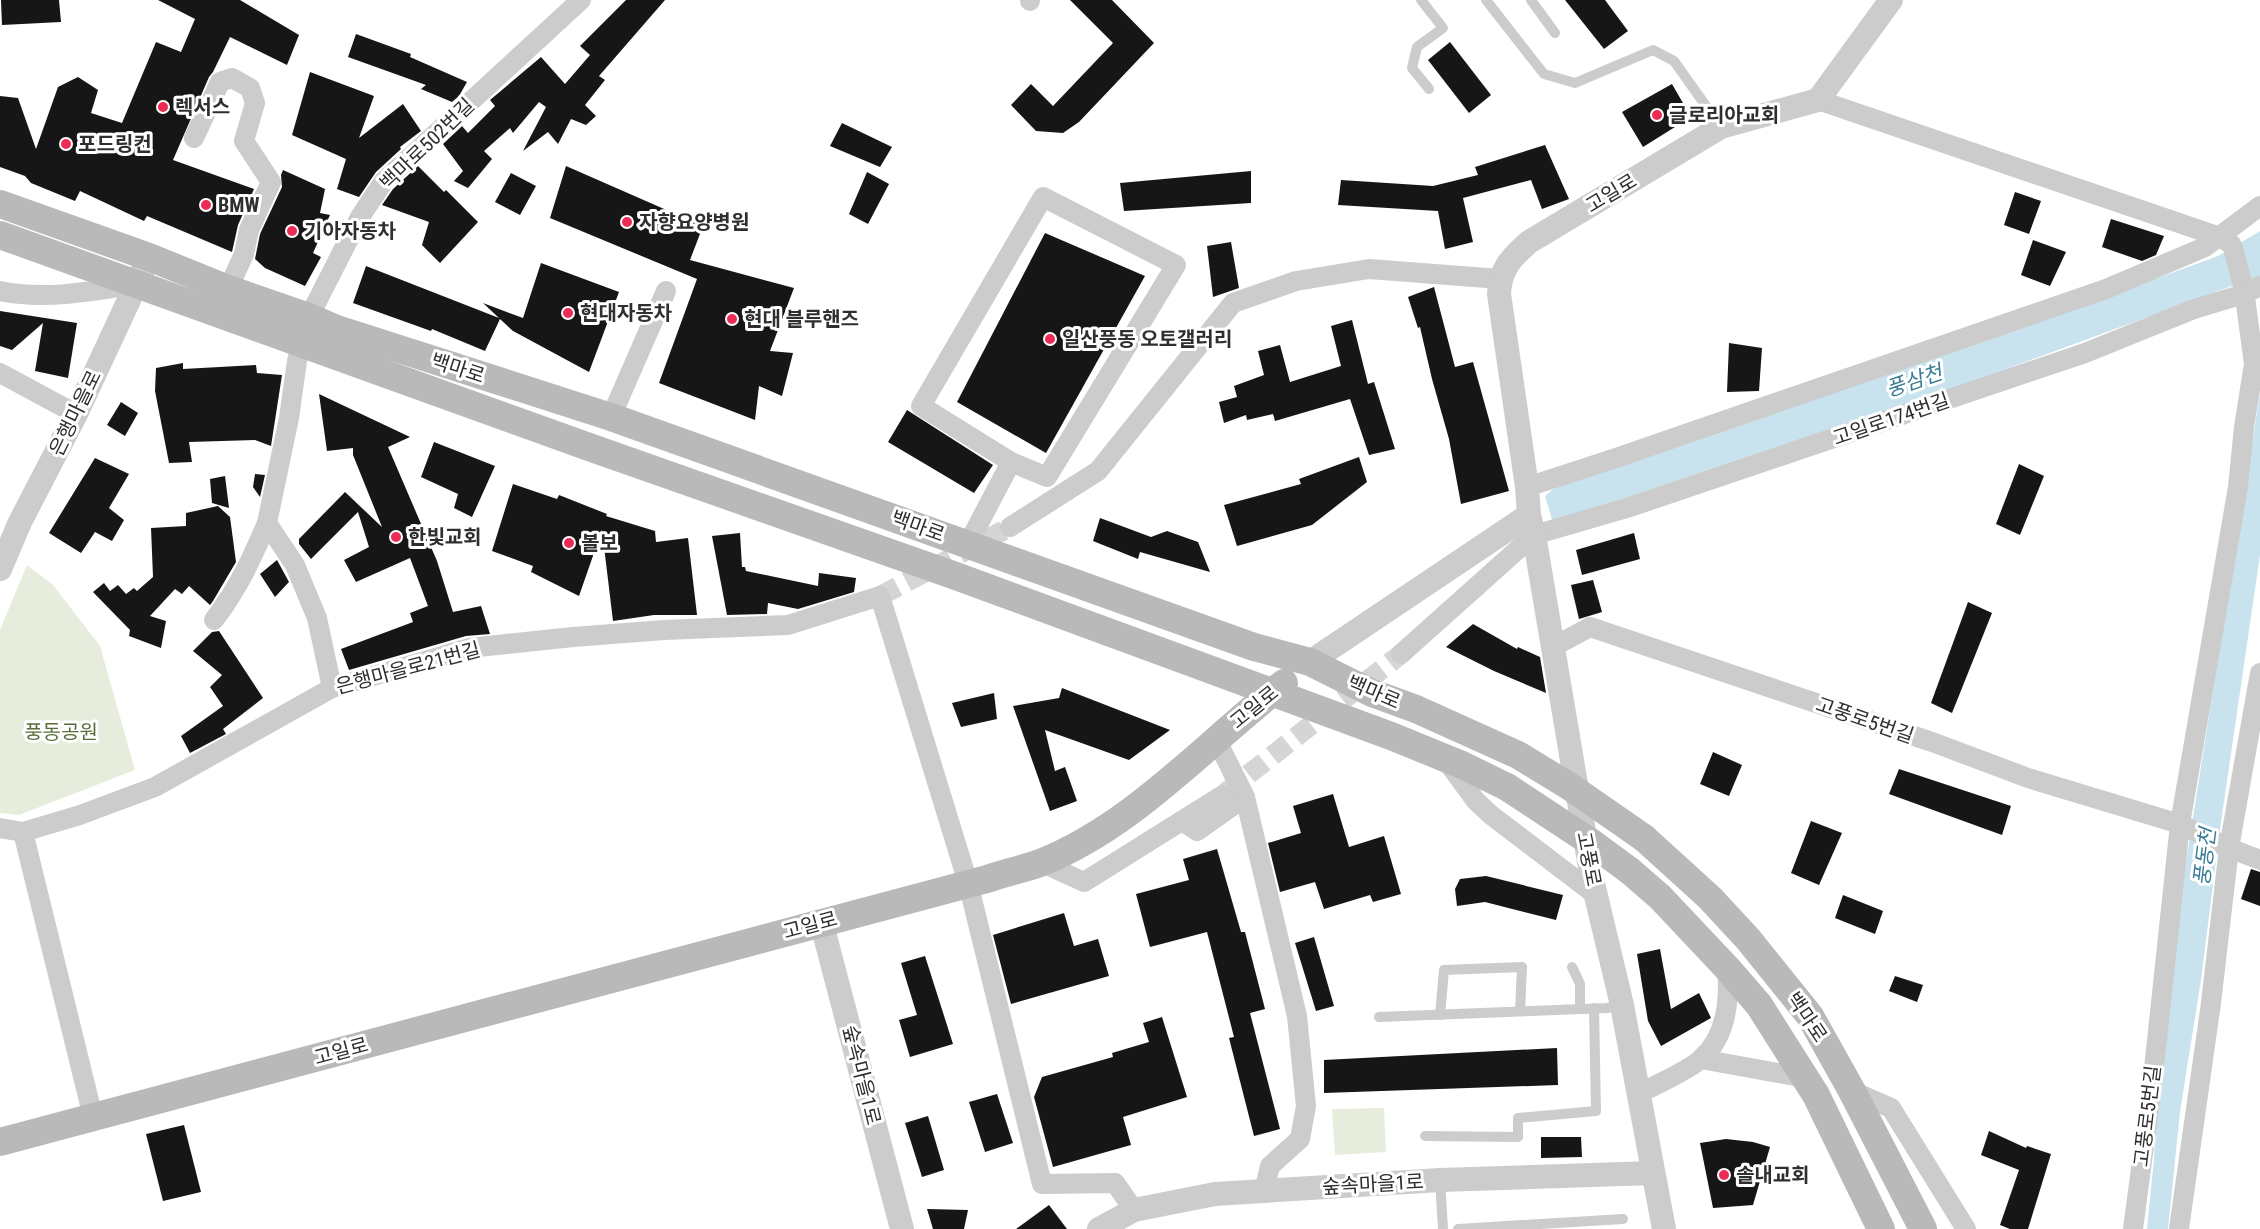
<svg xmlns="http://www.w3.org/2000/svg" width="2260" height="1229" viewBox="0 0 2260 1229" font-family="'Roboto Condensed','Noto Sans KR',sans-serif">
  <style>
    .green { fill: #e7eddc }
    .water { fill: #c8e3ed }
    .building { fill: #161616 }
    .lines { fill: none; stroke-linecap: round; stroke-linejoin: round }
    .minor-tunnel { stroke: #d5d5d5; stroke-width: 20; stroke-dasharray: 20 10; stroke-linecap: butt }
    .service { stroke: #ccc; stroke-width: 10 }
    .minor { stroke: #ccc; stroke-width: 20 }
    .tertiary { stroke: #ccc; stroke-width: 24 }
    .secondary { stroke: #b9b9b9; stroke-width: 28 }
    .secondary-bridge { stroke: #b9b9b9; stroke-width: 28 }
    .poi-dot { fill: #eb2b52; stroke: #fff; stroke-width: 2 }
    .labels { text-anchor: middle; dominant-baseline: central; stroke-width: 6; stroke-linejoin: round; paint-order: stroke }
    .poi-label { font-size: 20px; font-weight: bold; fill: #2f2f2f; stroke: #fff; text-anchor: start }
    .street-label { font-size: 20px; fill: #2f2f2f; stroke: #fff }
    .park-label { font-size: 20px; fill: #586c3a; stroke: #fff }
    .water-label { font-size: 21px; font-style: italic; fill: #3a7c94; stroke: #fff }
  </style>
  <rect width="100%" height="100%" fill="#fff"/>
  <g class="green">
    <polygon points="27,565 53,585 100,646 135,770 19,815 0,813 0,630"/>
    <polygon points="1384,1108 1386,1152 1335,1155 1332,1109"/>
  </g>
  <g class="water">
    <polygon points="2260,231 2260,284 2251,279 1895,410 1554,526 1545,496 1559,484 2166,275 2218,256"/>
    <polygon points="2260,393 2260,555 2220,829 2201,980 2180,1112 2168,1229 2147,1229 2154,1159 2156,1119 2163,1079 2182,887"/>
  </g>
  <g class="building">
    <polygon points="1,0 59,0 61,22 2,25"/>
    <polygon points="158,0 240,0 299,35 287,65 230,37 213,72 209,77 173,160 254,189 238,225 232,252 147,216 144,221 80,191 75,201 31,183 25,176 0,167 0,96 18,98 36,149 58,87 78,77 98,90 91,113 122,123 156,42 181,52 195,19"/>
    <polygon points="626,0 665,0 599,76 605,80 585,105 596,116 586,125 571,119 558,144 548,132 523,151 546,107 539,102 513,133 510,128 484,151 492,159 468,188 454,181 463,171 443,144 462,126 468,133 495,106 490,100 541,57 565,84 590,55 580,46"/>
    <polygon points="1070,0 1112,0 1154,43 1079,122 1063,133 1036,131 1011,105 1031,84 1053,106 1113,43"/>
    <polygon points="1565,0 1605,0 1628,31 1604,49"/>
    <polygon points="356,34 411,54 410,57 467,82 459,96 452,102 421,89 426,85 348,57"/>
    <polygon points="1450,42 1491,95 1469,113 1428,60"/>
    <polygon points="310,72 374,96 359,138 403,104 421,131 400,147 401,149 376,172 359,197 337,189 346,159 292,135"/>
    <polygon points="1672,84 1691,117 1643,147 1622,112"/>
    <polygon points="842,123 892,147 880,167 830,146"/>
    <polygon points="1545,145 1569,199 1542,209 1531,180 1463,198 1473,242 1445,249 1438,211 1338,205 1341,180 1433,186 1478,175 1475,167"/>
    <polygon points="418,166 444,192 446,190 478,222 440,263 422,245 429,222 382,205 393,189"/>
    <polygon points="566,166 703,226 690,260 794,288 770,351 793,353 782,396 759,386 755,420 659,383 697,279 550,218"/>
    <polygon points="283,170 325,189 320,213 330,215 313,253 321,257 305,286 265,268 255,259 260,234 282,187 281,175"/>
    <polygon points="1251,171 1251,203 1124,211 1120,183"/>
    <polygon points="867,172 889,184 868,224 849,214"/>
    <polygon points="511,173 536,186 520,215 495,202"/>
    <polygon points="2015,192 2041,201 2029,234 2004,225"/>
    <polygon points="2111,219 2164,236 2156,255 2142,261 2102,247"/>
    <polygon points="1045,233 1145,276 1046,453 957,402"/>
    <polygon points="2033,240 2066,252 2050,286 2021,275"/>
    <polygon points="1231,242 1239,288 1213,297 1207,246"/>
    <polygon points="541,263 619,292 589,372 513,331 500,319 485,351 432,329 431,331 353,303 366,266 499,318 483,303 523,318"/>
    <polygon points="1434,287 1455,367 1473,362 1509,491 1461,504 1449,439 1432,379 1420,327 1418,328 1408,297"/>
    <polygon points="0,311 77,323 68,378 35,371 43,323 12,350 0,346"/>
    <polygon points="1352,320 1368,384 1374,382 1395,449 1369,455 1350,399 1275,421 1273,414 1247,420 1246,415 1224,423 1219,402 1237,397 1234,386 1264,375 1258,351 1280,345 1290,382 1341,366 1331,326"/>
    <polygon points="1729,343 1762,348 1759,391 1727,392"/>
    <polygon points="183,363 183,369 256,365 257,373 282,375 271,446 255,440 189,442 192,462 169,463 155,391 156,368"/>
    <polygon points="319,394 410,437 388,447 437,561 453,612 481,606 490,634 466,636 349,670 341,649 413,622 410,613 428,606 410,558 356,582 344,560 369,547 358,512 311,559 299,544 299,539 345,492 382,527 353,455 353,448 327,451"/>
    <polygon points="121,402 138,413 125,436 107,425"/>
    <polygon points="907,410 993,465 974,493 888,442"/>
    <polygon points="434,442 495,466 472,517 454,508 458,494 421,477"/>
    <polygon points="1359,457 1367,482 1312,525 1237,546 1224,505 1301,484 1299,479"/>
    <polygon points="95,458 129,474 109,508 124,520 112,541 95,532 81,553 49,533"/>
    <polygon points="2019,464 2044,476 2020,535 1996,524"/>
    <polygon points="255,474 265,475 260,497 253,487"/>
    <polygon points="225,476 229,508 212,503 210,479"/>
    <polygon points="513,484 557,499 559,495 607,514 606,516 655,531 656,542 688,538 697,615 654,615 613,621 602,530 579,596 531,572 533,566 492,551"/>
    <polygon points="218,506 230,517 236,562 213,601 210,605 189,586 182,594 175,589 150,616 166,621 161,648 129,636 130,630 93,592 104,583 110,591 118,585 126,594 134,588 137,591 153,577 151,528 186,526 186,513"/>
    <polygon points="1100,518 1151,537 1167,531 1198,542 1210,572 1140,552 1138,559 1093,541"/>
    <polygon points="740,533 742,567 745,567 746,571 818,586 819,573 856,578 854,592 798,609 768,603 767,614 727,615 712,536"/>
    <polygon points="1634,533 1640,559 1582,575 1576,550"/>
    <polygon points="277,560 289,582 275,597 260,574"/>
    <polygon points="1593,580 1602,612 1579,619 1571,585"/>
    <polygon points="1968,602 1992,613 1952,713 1931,703"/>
    <polygon points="1473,624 1517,649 1518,647 1540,657 1546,693 1494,671 1446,647"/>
    <polygon points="219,631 263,698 223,729 226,734 190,753 181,736 223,706 210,687 222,675 193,651 212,632"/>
    <polygon points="1062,688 1170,730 1129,760 1045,730 1055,771 1065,767 1077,801 1050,811 1013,706 1059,698"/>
    <polygon points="994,693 997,719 961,727 952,703"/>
    <polygon points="1713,752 1742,765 1729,796 1700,784"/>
    <polygon points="1899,769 2011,806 2002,835 1889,794"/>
    <polygon points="1333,794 1349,847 1384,836 1401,894 1373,902 1370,895 1324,909 1315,882 1280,892 1268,843 1301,833 1293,806"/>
    <polygon points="1811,821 1842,833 1819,885 1791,873"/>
    <polygon points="1217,849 1241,932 1245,932 1265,1009 1250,1013 1280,1129 1254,1136 1229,1038 1234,1037 1207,932 1150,947 1136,894 1189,880 1183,859"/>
    <polygon points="2251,869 2260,872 2260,906 2241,899"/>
    <polygon points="1486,876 1563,895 1556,920 1485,902 1457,906 1455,889 1460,879"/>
    <polygon points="1843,895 1883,911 1875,934 1835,918"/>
    <polygon points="1064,913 1074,946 1098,939 1109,976 1011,1004 993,935"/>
    <polygon points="1314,937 1334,1006 1316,1011 1295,943"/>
    <polygon points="1660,949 1671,1009 1699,993 1711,1018 1661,1046 1648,1021 1637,954"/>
    <polygon points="925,956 953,1044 910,1057 899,1020 917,1015 901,963"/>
    <polygon points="1895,976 1923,985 1917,1002 1889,991"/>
    <polygon points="1162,1017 1187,1097 1123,1117 1131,1145 1053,1167 1034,1097 1042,1077 1113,1057 1112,1053 1149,1042 1143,1023"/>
    <polygon points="1557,1048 1558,1085 1324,1093 1324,1060"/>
    <polygon points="997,1094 1013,1143 985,1152 969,1102"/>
    <polygon points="928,1116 944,1170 922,1177 905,1123"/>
    <polygon points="184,1125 201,1192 163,1201 146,1134"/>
    <polygon points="1989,1131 2026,1148 2027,1146 2051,1154 2028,1229 2010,1229 2000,1225 2019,1170 1981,1155"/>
    <polygon points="1541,1137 1581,1137 1582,1157 1541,1158"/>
    <polygon points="1726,1139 1753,1142 1770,1147 1753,1205 1713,1208 1700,1143"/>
    <polygon points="1049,1205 1067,1229 1016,1229"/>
    <polygon points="927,1209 968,1210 964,1229 933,1229"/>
  </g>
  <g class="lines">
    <g class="minor-tunnel">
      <polyline points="880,596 1010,527"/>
      <polyline points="1225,793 1401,654"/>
    </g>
    <g class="service">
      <polyline points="1421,0 1443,28 1417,47 1412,68 1429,89"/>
      <polyline points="1486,0 1544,74 1575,83 1653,50 1674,61 1721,127"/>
      <polyline points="1531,0 1555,33"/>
      <polyline points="1572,967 1580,984 1580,1009"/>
      <polyline points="1440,1015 1444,970 1522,967 1520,1011"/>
      <polyline points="1379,1017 1607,1008 1622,1005"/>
      <polyline points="1425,1136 1518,1137 1518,1118 1596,1111 1594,1008"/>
      <polyline points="1440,1180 1443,1229"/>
      <polyline points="1458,1229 1623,1219"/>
    </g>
    <g class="minor">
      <polyline points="1030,1 1030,0"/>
      <polyline points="1818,100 2220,237 2231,244 2233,248 2244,290 2254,364 2244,427 2238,487 2180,824 2153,1078 2133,1229"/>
      <polyline points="194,138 220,82 232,78 250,88 255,103 244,141 271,182 249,230 244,254 228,289"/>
      <polygon points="1043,197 1176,265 1047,477 1011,462 921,406"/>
      <path d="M 0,291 C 43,300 89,292 131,285"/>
      <polyline points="0,373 76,414"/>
      <polyline points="611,417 666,291"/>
      <polyline points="1527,487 1613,459 2106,289 2205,247 2260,206"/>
      <polyline points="1010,527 1098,471 1233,303 1296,281 1369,269 1500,279"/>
      <polyline points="968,544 1011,462"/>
      <path d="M 214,620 C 239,587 251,560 267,523"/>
      <polyline points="1553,647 1590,627 1935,743 2028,778 2180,824 2229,848 2260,860"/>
      <polyline points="1401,654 1534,535 1627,508 2085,353 2194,309 2244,294 2260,286"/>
      <polyline points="332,688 317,618 295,565 267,523 289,418 297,361 309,317 360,217 384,181 581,0"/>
      <polyline points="1216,739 1245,797 1297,1016 1306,1106 1300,1139 1270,1166 1264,1191"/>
      <polyline points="1446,760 1476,801 1491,815 1596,895"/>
      <polyline points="1182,821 1197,831 1245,797"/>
      <polyline points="0,828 23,832 80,815 155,787 332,688 469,648 573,637 664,630 788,625 880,596 968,883 1042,1184 1115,1183 1134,1210"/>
      <polyline points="23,832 93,1117"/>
      <polyline points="1040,862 1084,882 1223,795"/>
      <polyline points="1701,1059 1806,1078"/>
      <polyline points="1852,1091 1891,1108 1966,1229"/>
      <path d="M 1640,1093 C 1656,1085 1689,1070 1701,1059 C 1727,1036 1730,1000 1727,968"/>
      <polyline points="2179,1229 2211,1003 2229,848 2260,673"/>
    </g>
    <g class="tertiary">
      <polyline points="0,569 20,522 76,414 149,257"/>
      <polyline points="1310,662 1529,515"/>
      <polyline points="821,921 902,1229"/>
      <polyline points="1099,1229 1134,1210 1215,1194 1440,1180 1653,1173"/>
      <path d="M 1664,1229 L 1622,1005 L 1592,879 L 1534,535 L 1529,515 L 1527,487 L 1499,294 C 1500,269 1511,258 1529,242 L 1721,127 L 1818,100 L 1891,0"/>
    </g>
    <g class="secondary">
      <polyline points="0,204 149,257 228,289 309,317 337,329 611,417 1254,647 1310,662 1372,693 1416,709 1518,755 1569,786"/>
      <polyline points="0,235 589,447 953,575 1391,736 1462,765 1507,787"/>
      <polyline points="1644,838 1710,898 1748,939 1810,1016 1852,1091 1923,1229"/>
      <polyline points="1630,871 1660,897 1727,968 1759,1005 1816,1095 1881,1229"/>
      <path d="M 0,1142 L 987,879 C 1004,873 1023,869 1040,863 C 1134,826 1205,744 1284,683"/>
    </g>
    <g class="secondary-bridge">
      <polyline points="1569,786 1644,838"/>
      <polyline points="1507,787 1592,843 1630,871"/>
    </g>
  </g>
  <g class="poi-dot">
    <circle cx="163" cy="107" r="6"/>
    <circle cx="1657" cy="115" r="6"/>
    <circle cx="66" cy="144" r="6"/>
    <circle cx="206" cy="205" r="6"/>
    <circle cx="627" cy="222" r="6"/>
    <circle cx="292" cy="231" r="6"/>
    <circle cx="568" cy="313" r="6"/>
    <circle cx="732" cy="319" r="6"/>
    <circle cx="1050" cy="339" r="6"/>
    <circle cx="396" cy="537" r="6"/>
    <circle cx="569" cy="543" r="6"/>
    <circle cx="1724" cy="1175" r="6"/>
  </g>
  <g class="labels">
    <g class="poi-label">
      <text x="175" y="107">렉서스</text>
      <text x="1669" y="115">글로리아교회</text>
      <text x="78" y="144">포드링컨</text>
      <text x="218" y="205">BMW</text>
      <text x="639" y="222">자향요양병원</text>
      <text x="304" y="231">기아자동차</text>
      <text x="580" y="313">현대자동차</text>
      <text x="744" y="319">현대 블루핸즈</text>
      <text x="1062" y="339">일산풍동 오토갤러리</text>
      <text x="408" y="537">한빛교회</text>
      <text x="581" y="543">볼보</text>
      <text x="1736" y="1175">솔내교회</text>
    </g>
    <g class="street-label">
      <text transform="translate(427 144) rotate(-44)">백마로502번길</text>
      <text transform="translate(1611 193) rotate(-31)">고일로</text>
      <text transform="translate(458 368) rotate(18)">백마로</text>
      <text transform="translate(75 413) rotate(-64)">은행마을로</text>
      <text transform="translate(1891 419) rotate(-19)">고일로174번길</text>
      <text transform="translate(918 526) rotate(20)">백마로</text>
      <text transform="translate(408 668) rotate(-15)">은행마을로21번길</text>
      <text transform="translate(1374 692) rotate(23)">백마로</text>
      <text transform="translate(1254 707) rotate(-39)">고일로</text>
      <text transform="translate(1865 720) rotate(19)">고풍로5번길</text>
      <text transform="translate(1589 859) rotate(79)">고풍로</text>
      <text transform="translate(810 925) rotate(-15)">고일로</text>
      <text transform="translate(1807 1017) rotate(56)">백마로</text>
      <text transform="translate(341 1051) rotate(-15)">고일로</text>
      <text transform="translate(862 1075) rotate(76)">숲속마을1로</text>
      <text transform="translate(2147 1116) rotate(-83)">고풍로5번길</text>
      <text transform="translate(1373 1184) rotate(-3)">숲속마을1로</text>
    </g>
    <g class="park-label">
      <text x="61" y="732">풍동공원</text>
    </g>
    <g class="water-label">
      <text transform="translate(1914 381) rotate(-19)">풍삼천</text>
      <text transform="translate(2205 857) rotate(-83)">풍동천</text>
    </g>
  </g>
</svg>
